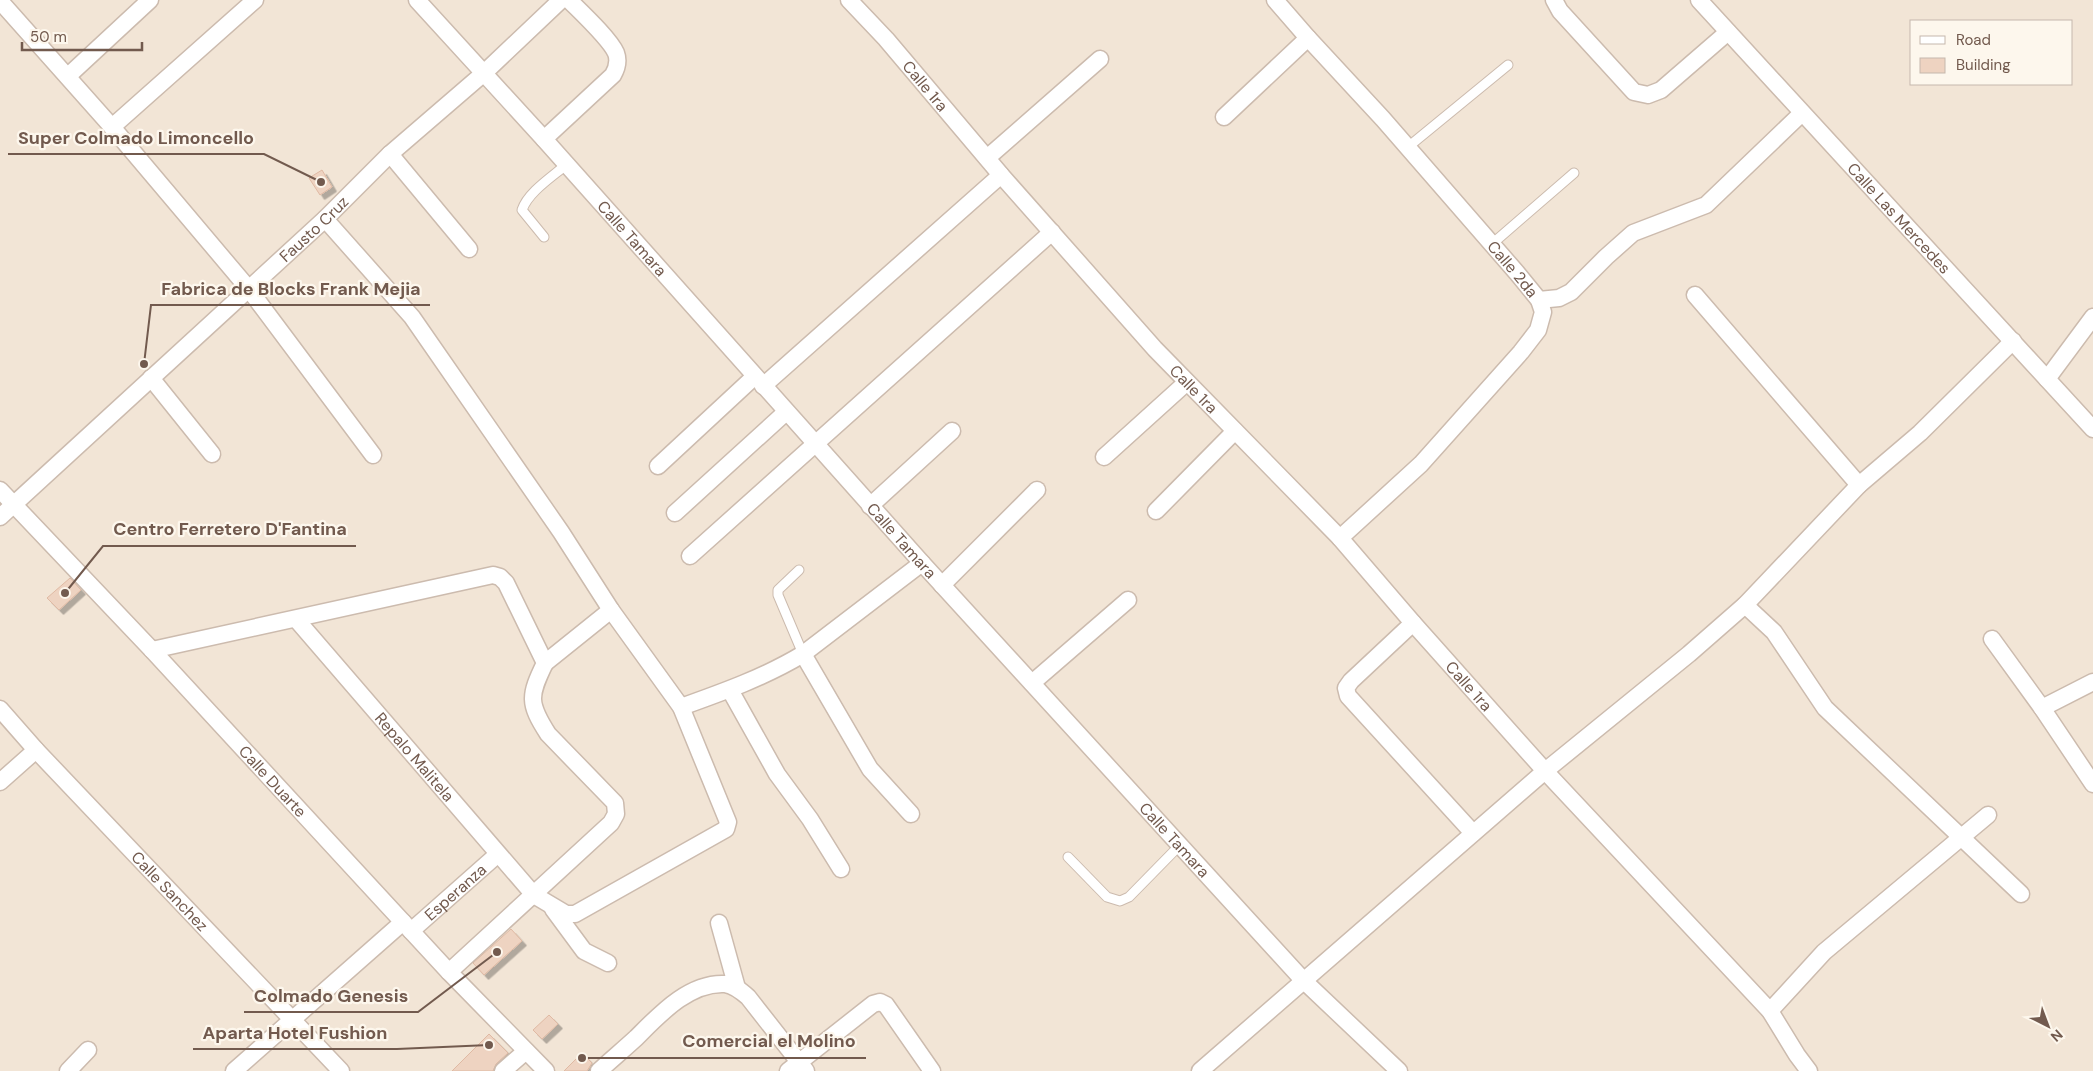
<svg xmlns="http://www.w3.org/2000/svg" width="2093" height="1071" viewBox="0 0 2093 1071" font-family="'DM Sans',sans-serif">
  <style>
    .residential { fill: #f2e5d6; fill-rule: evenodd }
    .building { fill: #eed3c1; stroke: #dfb9a3; filter: url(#shadow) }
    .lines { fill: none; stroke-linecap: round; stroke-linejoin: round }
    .service-casing { stroke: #ccbbae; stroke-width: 11 }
    .minor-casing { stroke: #ccbbae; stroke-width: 19 }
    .service { stroke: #fff; stroke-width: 9 }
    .minor { stroke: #fff; stroke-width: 16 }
    .labels { text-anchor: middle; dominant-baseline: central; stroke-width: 4.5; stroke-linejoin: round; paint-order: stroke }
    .street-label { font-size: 16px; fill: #725a4e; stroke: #fdf7ed }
    .leader { fill: none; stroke: #725a4e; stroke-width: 2 }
    .callout-dot { fill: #725a4e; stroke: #fdf7ed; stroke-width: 2 }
    .callout-label { font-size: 18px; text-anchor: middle; font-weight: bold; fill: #725a4e; stroke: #fdf7ed; stroke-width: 4.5; stroke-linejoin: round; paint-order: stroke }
  </style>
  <defs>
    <filter id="shadow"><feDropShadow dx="4.5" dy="4.5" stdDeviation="0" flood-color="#0004"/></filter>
  </defs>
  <rect width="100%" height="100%" fill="#fbf3e7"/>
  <path class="residential" d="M 0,0 L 2093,0 L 2093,1071 L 0,1071 ZM 1912,21 L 2072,21 L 2072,84 L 1912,84 Z"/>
  <g class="building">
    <polygon points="322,170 332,187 320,195 309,178"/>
    <polygon points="70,578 81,590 59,610 47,598"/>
    <polygon points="511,929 522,941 484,975 473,963"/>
    <polygon points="549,1015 558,1024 542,1039 533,1030"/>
    <polygon points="489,1034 508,1053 496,1064 493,1071 452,1071"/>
    <polygon points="582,1053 592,1063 587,1071 564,1071"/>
  </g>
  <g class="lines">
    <defs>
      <g id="service">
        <polyline points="1408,147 1508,65"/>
        <path d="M 544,237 L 522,210 C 528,192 552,177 567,164"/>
        <polyline points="1492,244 1574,173"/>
        <polyline points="799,570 778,590 778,595 803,654"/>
        <polyline points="1068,857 1107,897 1120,901 1129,897 1180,845"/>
      </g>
      <g id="minor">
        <path id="s1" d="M 417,0 L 544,139 L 922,563 L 1303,980 L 1399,1071"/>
        <path id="s2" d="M 849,0 L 886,39 L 1001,175 L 1155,349 L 1340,538 L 1413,623 L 1545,771 L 1770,1011 L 1797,1055 L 1809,1071"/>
        <path id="s3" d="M 1275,0 L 1308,38 L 1383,119 L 1517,273 L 1539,300 L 1543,312 L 1538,330 L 1521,352 L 1421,464 L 1340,538"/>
        <polyline points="1554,0 1560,11 1634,92 1648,95 1661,90 1728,32"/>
        <path id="s4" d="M 1699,0 L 2047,379 L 2093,317"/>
        <polyline points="0,1 112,127 248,288 373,455"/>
        <polyline points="68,76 150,0"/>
        <polyline points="1224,117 1308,38"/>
        <polyline points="112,127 255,0"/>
        <path d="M 544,139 L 613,75 C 617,68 619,61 616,53 C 610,39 581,12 569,0"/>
        <polyline points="390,154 469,249"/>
        <polyline points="987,158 1100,59"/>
        <polyline points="1695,295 1859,485"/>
        <polyline points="1539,300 1559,298 1571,292 1606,257 1633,233 1706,205 1802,113"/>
        <polyline points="151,378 212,454"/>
        <polyline points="2047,379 2093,429"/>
        <polyline points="763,386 1001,175"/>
        <polyline points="1104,457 1187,382"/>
        <polyline points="658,466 754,377"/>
        <path id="s5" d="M 0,490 L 152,650 L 449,972 L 546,1071"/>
        <polyline points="870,506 952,431"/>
        <polyline points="1156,511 1235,431"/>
        <polyline points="675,513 786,412"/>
        <path id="s6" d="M 0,517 L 325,219 L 390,154 L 484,73 L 561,0"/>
        <polyline points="690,556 1052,232"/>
        <polyline points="942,585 1037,490"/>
        <polyline points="1745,605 1774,632 1825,708 2021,894"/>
        <path id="s7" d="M 296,619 L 534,895 L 566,914 L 575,914 L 726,829 L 728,822 L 681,707 L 611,610 L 561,532 L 412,317 L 325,219"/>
        <polyline points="1413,623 1351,681 1346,688 1348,696 1473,833"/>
        <polyline points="1992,639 2042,708 2093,784"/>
        <path d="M 152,650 L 493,575 L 500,577 L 506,583 L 545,663 C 529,696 528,703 548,734 L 615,803 L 616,814 L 611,823 L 449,972"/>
        <polyline points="803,654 870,769 911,814"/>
        <polyline points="545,663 611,610"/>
        <polyline points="1032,683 1128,600"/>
        <polyline points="730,690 777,774 810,819 841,869"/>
        <path d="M 681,707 C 723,692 765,677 803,654 L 922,563"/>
        <polyline points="2042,708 2093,682"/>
        <path id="s8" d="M 0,709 L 36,750 L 341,1071"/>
        <polyline points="0,782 36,750"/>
        <polyline points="553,909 584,951 608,963"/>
        <polyline points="719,923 737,988"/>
        <path id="s9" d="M 411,931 L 498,854"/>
        <polyline points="1770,1011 1824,952 1988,815"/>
        <polyline points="68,1071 88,1050"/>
        <polyline points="234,1071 403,922"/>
        <polyline points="503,1071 526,1051"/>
        <path d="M 599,1071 C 611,1060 624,1049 636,1038 C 659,1015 689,982 725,984 C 734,985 741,991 748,997 L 806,1071"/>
        <polyline points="788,1071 873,1004 880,1002 886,1005 932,1071"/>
        <polyline points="1200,1071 1545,771 1689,654 1745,605 1859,485 1920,433 2013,341"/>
      </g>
    </defs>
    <use href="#service" class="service-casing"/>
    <use href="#minor" class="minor-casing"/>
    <use href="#service" class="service"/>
    <use href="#minor" class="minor"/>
  </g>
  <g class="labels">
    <g class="street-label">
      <text stroke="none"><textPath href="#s2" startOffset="115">Calle 1ra</textPath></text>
      <text stroke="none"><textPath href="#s4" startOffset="296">Calle Las Mercedes</textPath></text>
      <text stroke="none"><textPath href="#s6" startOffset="426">Fausto Cruz</textPath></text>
      <text stroke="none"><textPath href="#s1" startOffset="321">Calle Tamara</textPath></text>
      <text stroke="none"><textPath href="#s3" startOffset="359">Calle 2da</textPath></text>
      <text stroke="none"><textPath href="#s2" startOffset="520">Calle 1ra</textPath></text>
      <text stroke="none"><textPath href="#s1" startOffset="726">Calle Tamara</textPath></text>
      <text stroke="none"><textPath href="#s2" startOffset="925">Calle 1ra</textPath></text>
      <text stroke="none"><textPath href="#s7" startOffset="182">Repalo Malitela</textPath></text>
      <text stroke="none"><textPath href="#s5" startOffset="399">Calle Duarte</textPath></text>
      <text stroke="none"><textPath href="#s1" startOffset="1131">Calle Tamara</textPath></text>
      <text stroke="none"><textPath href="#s8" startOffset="249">Calle Sanchez</textPath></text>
      <text stroke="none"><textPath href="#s9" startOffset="59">Esperanza</textPath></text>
    </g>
  </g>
  <path class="leader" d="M321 182L264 154H8M144 364L151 305H430M65 593L103 546H356M497 952L418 1012H244M489 1045L397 1049H193M582 1058L673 1058H866"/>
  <g class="callout-dot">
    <circle cx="321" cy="182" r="5"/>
    <circle cx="144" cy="364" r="5"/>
    <circle cx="65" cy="593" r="5"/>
    <circle cx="497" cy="952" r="5"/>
    <circle cx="489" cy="1045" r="5"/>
    <circle cx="582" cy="1058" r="5"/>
  </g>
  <g class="callout-label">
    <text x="136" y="144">Super Colmado Limoncello</text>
    <text x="291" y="295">Fabrica de Blocks Frank Mejia</text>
    <text x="230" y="535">Centro Ferretero D'Fantina</text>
    <text x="331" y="1002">Colmado Genesis</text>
    <text x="295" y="1039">Aparta Hotel Fushion</text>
    <text x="769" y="1047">Comercial el Molino</text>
  </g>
  <rect x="1910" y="20" width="162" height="65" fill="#fdf7ed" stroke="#c5b8ad"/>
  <rect x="1920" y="36" width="25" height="8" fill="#ffffff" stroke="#c5b8ad"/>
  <text x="1956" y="45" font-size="15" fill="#725a4e">Road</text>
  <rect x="1920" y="58" width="25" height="15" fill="#eed3c1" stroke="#c5b8ad"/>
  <text x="1956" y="70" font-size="15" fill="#725a4e">Building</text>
  <g transform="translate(2048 1026) rotate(138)" stroke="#fdf7ed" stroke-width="4" paint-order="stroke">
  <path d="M0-4L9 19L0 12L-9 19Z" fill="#725a4e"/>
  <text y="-8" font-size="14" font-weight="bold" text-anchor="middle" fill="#725a4e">N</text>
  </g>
  <path d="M22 42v8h120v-8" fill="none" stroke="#725a4e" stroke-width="2.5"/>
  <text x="30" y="42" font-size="15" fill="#725a4e" stroke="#fdf7ed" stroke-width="4" paint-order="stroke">50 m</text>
</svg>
